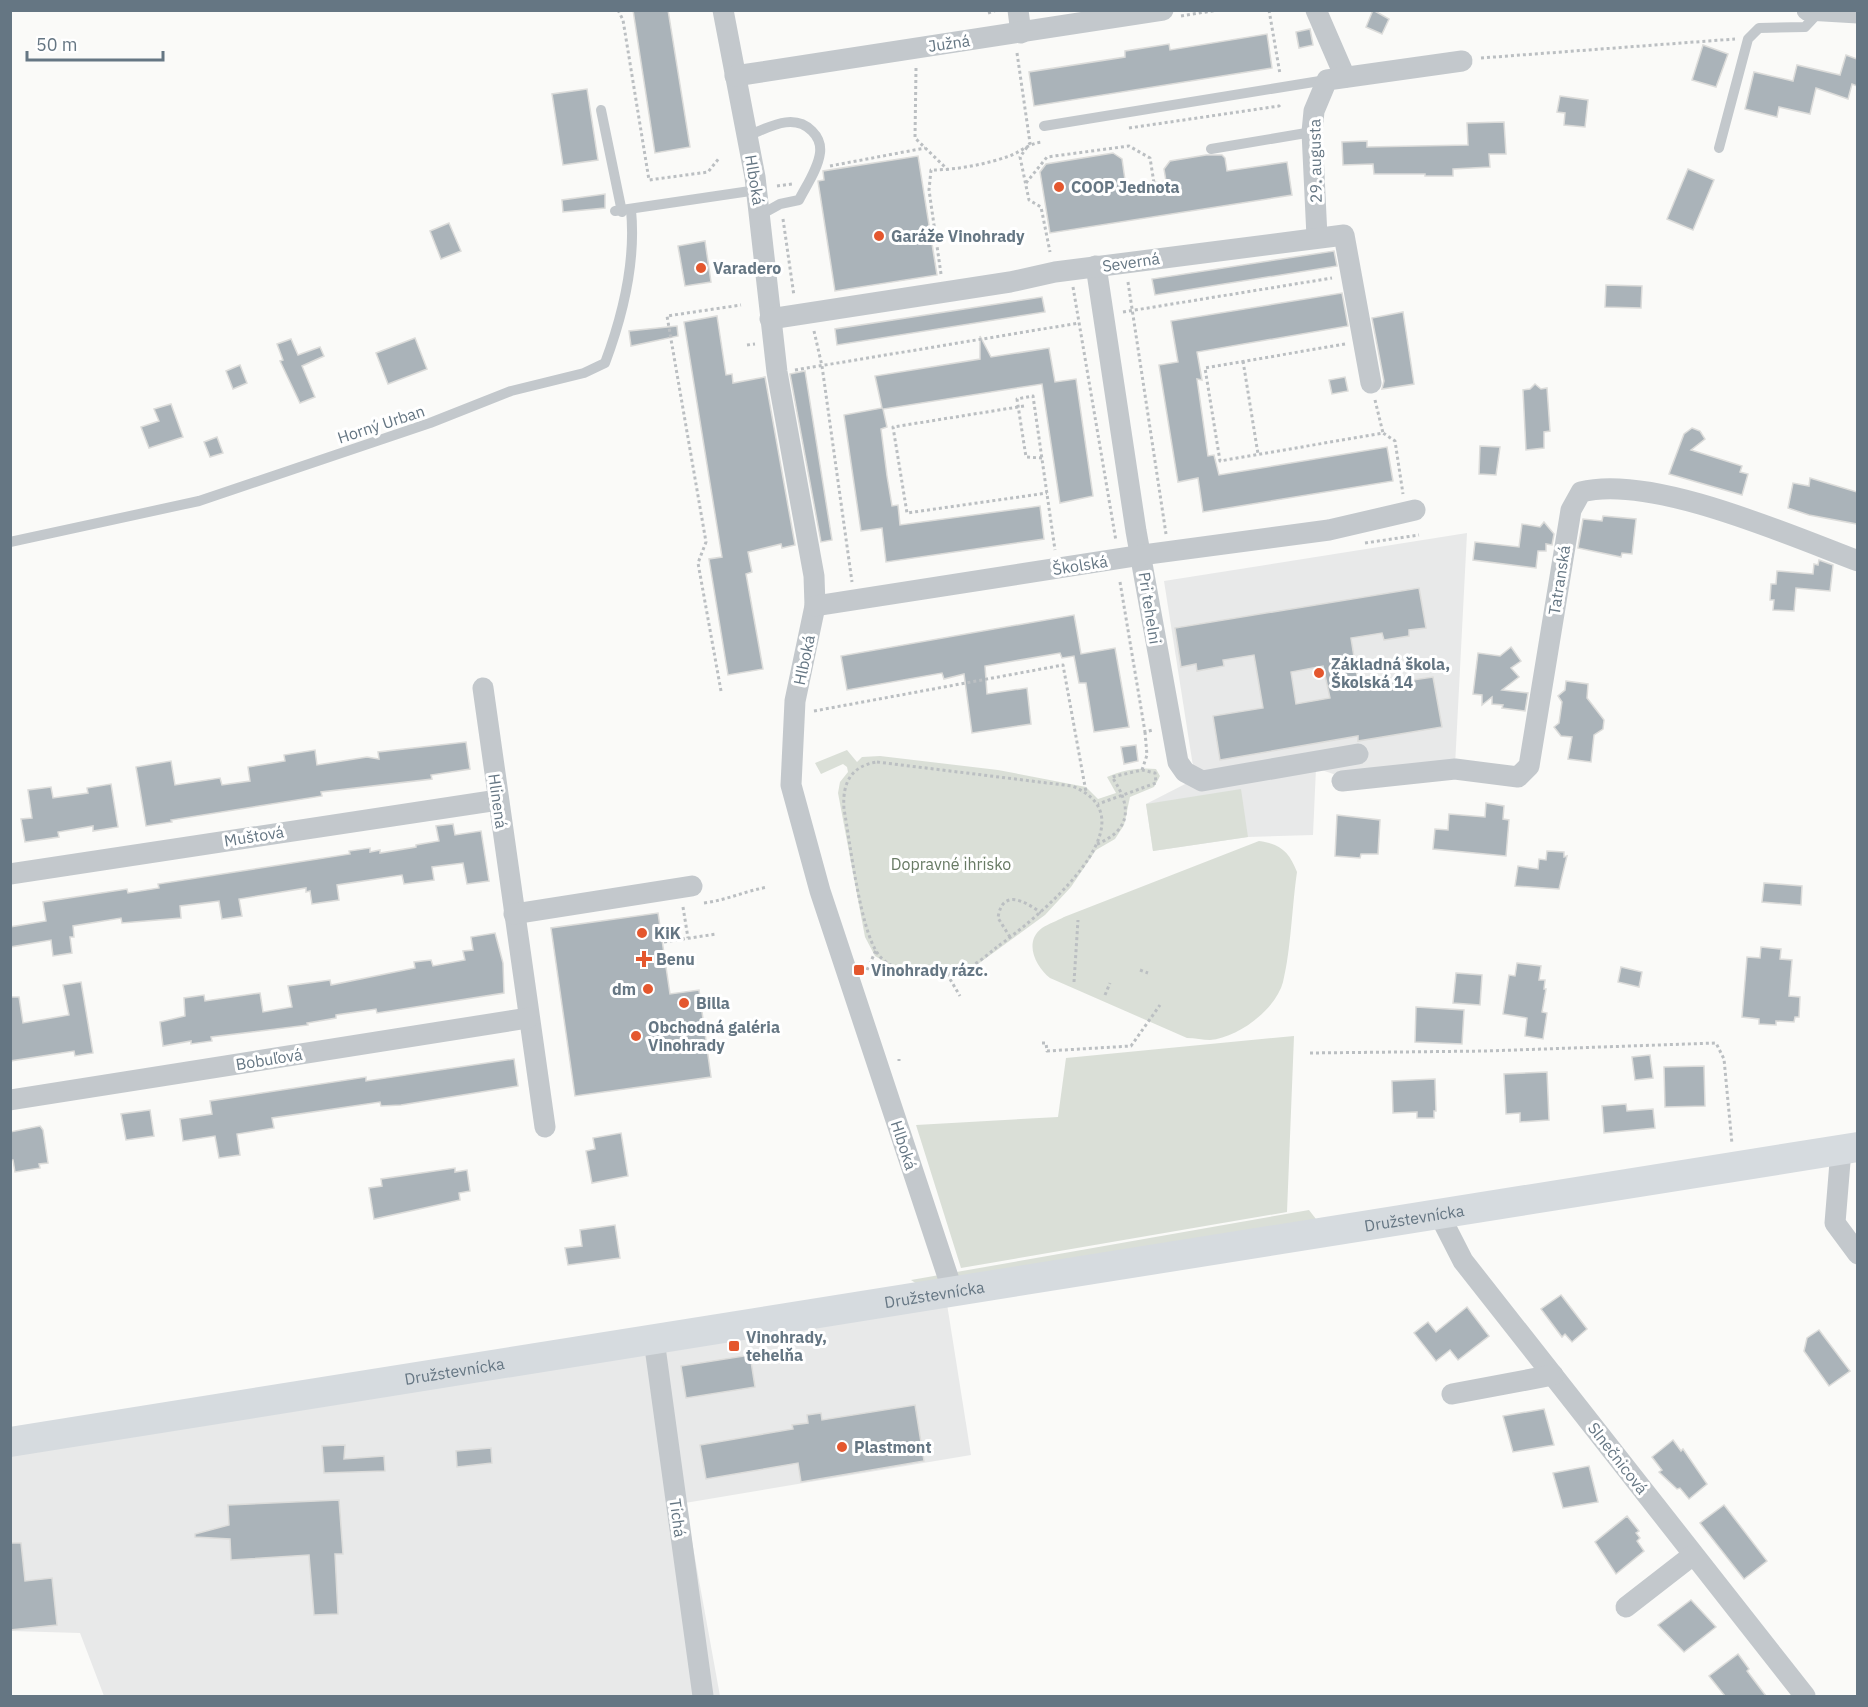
<svg xmlns="http://www.w3.org/2000/svg" width="1868" height="1707" viewBox="0 0 1868 1707" font-family="'IBM Plex Sans',sans-serif">
  <style>
    .built { fill: #e8e9e9 }
    .green { fill: #dadfd7 }
    .building { fill: #aab3b9; stroke: #dcdcda; stroke-width: 1.5; fill-rule: evenodd }
    .lines { fill: none; stroke-linecap: round; stroke-linejoin: round }
    .path { stroke: #bbbfc2; stroke-width: 3; stroke-dasharray: 3 3; stroke-linecap: butt }
    .lane { stroke: #c3c8cc; stroke-width: 10 }
    .street { stroke: #c3c8cc; stroke-width: 21 }
    .secondary { stroke: #d6dbdf; stroke-width: 30 }
    .poi-dot { fill: #e4572e; stroke: #fff; stroke-width: 2 }
    .labels { text-anchor: middle; dominant-baseline: central; stroke-width: 6; stroke-linejoin: round; paint-order: stroke }
    .street-label { font-size: 16px; fill: #657683; stroke: #fff }
    .poi-label { font-size: 16px; font-weight: bold; fill: #657683; stroke: #fff; text-anchor: start }
    .park-label { font-size: 16px; fill: #687a64; stroke: #fff }
  </style>
  <rect width="100%" height="100%" fill="#fafaf8"/>
  <g class="built">
    <polygon points="1467,533 1455,766 1339,776 1316,768 1313,835 1248,837 1153,851 1146,804 1195,779 1164,581"/>
    <polygon points="947,1304 971,1455 685,1503 720,1696 104,1696 80,1633 11,1631 11,1452"/>
  </g>
  <g class="green">
    <path d="M 847,750 L 857,762 L 862,757 L 880,756 L 998,770 L 1086,787 L 1098,799 L 1116,793 L 1107,777 C 1121,770 1140,767 1156,769 L 1160,776 L 1154,787 L 1130,797 L 1124,825 L 1115,839 L 1096,850 L 1071,887 L 1045,915 L 967,972 L 923,976 L 898,970 L 875,956 L 865,937 L 838,793 L 840,782 L 848,772 L 847,767 L 843,764 L 821,774 L 815,763 Z"/>
    <polygon points="1241,789 1248,837 1153,851 1146,804"/>
    <path d="M 1259,841 C 1281,844 1289,852 1297,872 C 1292,906 1291,950 1283,982 C 1276,1009 1238,1038 1210,1040 C 1203,1040 1195,1038 1187,1038 L 1050,978 C 1036,967 1023,942 1042,928 C 1048,924 1057,921 1064,917 Z"/>
    <polygon points="1294,1036 1287,1212 961,1268 916,1125 1058,1117 1066,1058"/>
    <polygon points="1309,1210 1333,1241 947,1304 911,1280"/>
  </g>
  <g class="building">
    <polygon points="633,10 668,10 690,147 655,153"/>
    <polygon points="1373,10 1389,19 1382,34 1366,27"/>
    <polygon points="1310,29 1313,45 1299,48 1296,32"/>
    <polygon points="1267,34 1272,68 1034,106 1029,72 1125,57 1125,51 1169,44 1170,50"/>
    <polygon points="1703,45 1728,54 1716,87 1692,80"/>
    <polygon points="1846,55 1857,59 1857,86 1852,84 1848,99 1816,88 1810,114 1779,107 1777,117 1745,109 1754,72 1793,81 1797,65 1840,75"/>
    <polygon points="587,89 598,160 563,165 552,94"/>
    <polygon points="1560,96 1588,100 1585,127 1564,125 1565,113 1557,112"/>
    <polygon points="1504,122 1506,154 1489,154 1490,167 1453,169 1453,176 1425,176 1425,174 1374,174 1373,164 1343,165 1342,142 1367,141 1367,147 1468,145 1467,123"/>
    <polygon points="1113,153 1122,159 1126,187 1166,181 1164,169 1170,161 1206,155 1222,155 1225,158 1227,171 1287,162 1292,195 1050,233 1040,172 1046,164"/>
    <polygon points="918,156 937,275 835,291 818,181 824,180 823,171"/>
    <polygon points="1688,169 1714,180 1693,230 1667,219"/>
    <polygon points="605,194 605,208 563,212 562,200"/>
    <polygon points="449,223 461,251 441,259 430,231"/>
    <polygon points="705,241 711,282 685,286 678,246"/>
    <polygon points="1334,251 1337,266 1155,295 1152,279"/>
    <polygon points="1606,285 1642,286 1641,308 1605,307"/>
    <polygon points="1342,293 1348,326 1197,352 1202,380 1197,379 1208,456 1214,455 1219,475 1387,447 1393,481 1203,512 1198,478 1178,482 1159,365 1178,362 1171,321"/>
    <polygon points="1042,297 1045,312 837,345 835,329"/>
    <polygon points="1403,312 1414,384 1382,389 1384,381 1372,318"/>
    <polygon points="717,316 726,375 732,374 733,383 765,377 795,545 782,548 781,544 748,552 752,572 746,574 763,669 728,675 709,559 722,557 684,322"/>
    <polygon points="677,326 678,336 631,346 629,331"/>
    <polygon points="980,336 991,357 1049,348 1055,382 1076,379 1093,496 1060,503 1042,384 883,409 887,427 881,429 887,476 892,506 898,505 900,525 1040,506 1044,539 886,562 882,528 861,531 844,415 882,408 875,376 980,359"/>
    <polygon points="415,338 427,369 388,384 376,353"/>
    <polygon points="291,339 298,355 320,347 324,356 302,366 315,397 300,403 280,361 283,360 277,344"/>
    <polygon points="240,365 247,383 233,389 226,371"/>
    <polygon points="805,371 832,540 821,542 790,374"/>
    <polygon points="1345,377 1348,391 1332,394 1329,380"/>
    <polygon points="1535,384 1541,389 1547,388 1550,431 1544,432 1544,448 1526,450 1523,390 1530,389"/>
    <polygon points="171,404 183,437 149,448 141,427 159,421 154,409"/>
    <polygon points="1692,428 1700,431 1705,439 1691,450 1742,466 1740,472 1748,474 1742,495 1669,474 1684,434"/>
    <polygon points="217,437 223,453 210,457 204,442"/>
    <polygon points="1480,446 1500,447 1496,475 1479,474"/>
    <polygon points="1810,478 1857,492 1857,524 1809,515 1788,508 1793,483 1809,486"/>
    <polygon points="1603,516 1636,519 1632,554 1622,553 1621,557 1578,548 1583,519 1602,521"/>
    <polygon points="1544,522 1554,534 1552,545 1546,544 1546,551 1538,551 1536,568 1473,560 1475,542 1519,547 1522,524 1540,527"/>
    <polygon points="1819,560 1833,565 1830,591 1796,588 1794,611 1773,610 1774,600 1770,600 1771,584 1776,584 1777,571 1813,574 1814,564 1818,565"/>
    <path d="M 1419,588 L 1426,628 L 1409,630 L 1409,636 L 1384,640 L 1382,633 L 1351,638 L 1359,688 L 1433,677 L 1442,727 L 1358,741 L 1358,736 L 1220,760 L 1213,716 L 1263,708 L 1254,655 L 1223,660 L 1224,666 L 1197,671 L 1196,664 L 1181,667 L 1175,628 ZM 1323,666 L 1330,698 L 1296,704 L 1291,672 Z"/>
    <polygon points="1074,615 1081,654 1115,648 1129,727 1094,732 1086,683 1079,683 1074,656 1062,658 1060,653 985,666 987,694 1027,688 1031,724 972,733 964,674 944,679 942,673 847,690 841,656"/>
    <polygon points="1511,647 1521,661 1511,668 1519,677 1502,690 1528,693 1525,711 1502,708 1503,705 1492,704 1492,697 1482,705 1482,695 1473,694 1478,653 1500,656"/>
    <polygon points="1566,681 1588,684 1587,698 1604,720 1603,729 1594,735 1591,762 1568,759 1572,737 1561,736 1554,727 1559,723 1562,702 1558,696 1565,690"/>
    <polygon points="466,742 470,769 431,775 432,779 321,792 322,796 171,820 172,822 146,826 136,767 171,761 175,785 220,778 222,785 250,781 248,767 285,761 284,755 315,750 317,765 367,757 379,759 378,752"/>
    <polygon points="1136,745 1138,761 1124,764 1121,747"/>
    <polygon points="111,784 118,827 93,831 93,826 58,832 59,837 25,842 21,819 32,818 28,790 51,787 53,798 88,793 87,788"/>
    <polygon points="1486,803 1504,806 1503,819 1509,820 1506,856 1433,849 1435,829 1448,830 1449,814 1485,817"/>
    <polygon points="1337,815 1380,820 1378,854 1361,854 1360,858 1335,856"/>
    <polygon points="453,824 455,835 481,831 489,881 467,884 463,863 432,867 434,880 404,884 402,875 337,885 339,900 312,904 310,891 306,892 306,888 239,899 242,916 222,919 219,901 180,906 181,918 122,923 121,918 73,926 74,937 70,937 72,953 53,956 51,940 10,947 10,927 46,921 43,902 127,889 128,893 159,888 158,884 350,854 349,851 370,848 370,852 380,850 380,853 416,847 416,845 439,841 436,826"/>
    <polygon points="1547,851 1564,852 1564,857 1567,856 1559,889 1515,886 1518,866 1538,869 1539,859 1546,860"/>
    <polygon points="1764,883 1802,886 1801,905 1762,902"/>
    <polygon points="658,913 670,994 699,990 711,1077 575,1096 551,928"/>
    <polygon points="495,933 503,963 504,993 377,1013 376,1009 336,1015 336,1018 307,1023 308,1025 211,1037 212,1041 191,1044 191,1041 163,1046 160,1022 185,1016 184,998 204,995 205,1001 260,993 263,1012 292,1007 288,986 330,980 331,985 415,968 414,962 431,960 433,966 465,960 463,951 473,950 471,937"/>
    <polygon points="1761,947 1781,949 1780,959 1792,960 1789,996 1800,997 1799,1017 1795,1017 1794,1022 1776,1021 1776,1025 1759,1024 1759,1019 1742,1017 1747,957 1760,958"/>
    <polygon points="1517,963 1541,966 1539,980 1545,980 1544,989 1546,989 1542,1012 1547,1013 1543,1039 1525,1036 1527,1018 1503,1014 1509,975 1515,976"/>
    <polygon points="1621,967 1642,972 1639,987 1618,982"/>
    <polygon points="1456,973 1482,975 1480,1005 1453,1003"/>
    <polygon points="81,982 93,1053 75,1056 74,1051 10,1061 10,997 19,997 23,1023 69,1015 63,985"/>
    <polygon points="1416,1007 1464,1010 1462,1044 1415,1042"/>
    <polygon points="1650,1055 1653,1078 1635,1080 1632,1057"/>
    <polygon points="514,1059 518,1086 401,1105 381,1106 380,1102 272,1118 274,1128 237,1134 240,1155 219,1158 215,1136 183,1141 180,1119 212,1114 210,1101 366,1077 366,1081"/>
    <polygon points="1704,1066 1705,1106 1665,1107 1664,1067"/>
    <polygon points="1547,1072 1549,1120 1520,1122 1520,1113 1506,1114 1504,1074"/>
    <polygon points="1435,1079 1436,1111 1434,1111 1434,1118 1417,1118 1417,1112 1393,1113 1392,1081"/>
    <polygon points="1626,1104 1627,1111 1653,1109 1655,1128 1604,1133 1602,1106"/>
    <polygon points="150,1110 154,1136 126,1140 121,1114"/>
    <polygon points="40,1126 43,1130 48,1163 39,1164 40,1168 15,1172 13,1160 10,1160 10,1132"/>
    <polygon points="621,1133 628,1176 592,1183 586,1151 595,1149 593,1138"/>
    <polygon points="455,1168 455,1172 467,1170 470,1191 459,1193 460,1200 374,1219 369,1188 382,1186 381,1179"/>
    <polygon points="615,1225 620,1258 568,1265 565,1248 582,1246 580,1230"/>
    <polygon points="1561,1295 1587,1329 1572,1342 1565,1334 1562,1337 1541,1309"/>
    <polygon points="1467,1307 1489,1336 1458,1360 1450,1350 1436,1361 1414,1333 1428,1322 1436,1332"/>
    <polygon points="1819,1330 1850,1371 1829,1386 1804,1351 1807,1338"/>
    <polygon points="750,1355 755,1387 686,1398 681,1366"/>
    <polygon points="915,1405 924,1461 801,1482 798,1463 706,1479 700,1445 793,1429 792,1425 808,1423 807,1415 821,1413 822,1420"/>
    <polygon points="1544,1409 1554,1445 1513,1452 1503,1416"/>
    <polygon points="1673,1440 1681,1451 1683,1449 1707,1484 1689,1499 1680,1488 1677,1489 1659,1472 1662,1470 1652,1457"/>
    <polygon points="345,1445 344,1459 384,1456 385,1471 324,1473 322,1446"/>
    <polygon points="491,1448 492,1463 457,1467 456,1451"/>
    <polygon points="1589,1466 1598,1502 1563,1508 1553,1473"/>
    <polygon points="339,1500 343,1554 335,1554 338,1614 314,1615 309,1555 231,1560 230,1539 195,1537 195,1534 229,1525 228,1505"/>
    <polygon points="1724,1505 1767,1561 1744,1579 1700,1523"/>
    <polygon points="1627,1516 1639,1531 1636,1533 1640,1538 1637,1541 1644,1551 1616,1574 1595,1542"/>
    <polygon points="10,1543 21,1543 25,1581 52,1578 57,1625 10,1630"/>
    <polygon points="1691,1600 1716,1627 1684,1652 1658,1625"/>
    <polygon points="1738,1654 1749,1669 1747,1671 1766,1696 1725,1696 1709,1676"/>
  </g>
  <g class="lines">
    <g class="path">
      <polyline points="618,10 623,20 649,180 708,172 720,157"/>
      <polyline points="1269,10 1280,74"/>
      <polyline points="988,13 997,10"/>
      <polyline points="1181,16 1218,10"/>
      <polyline points="1017,53 1030,143 1020,157 1029,200 1041,207 1050,252"/>
      <polyline points="1481,58 1735,39"/>
      <polyline points="916,68 915,138 948,170"/>
      <polyline points="1129,128 1279,106 1282,103"/>
      <polyline points="830,166 925,148"/>
      <polyline points="1026,183 1047,157 1129,146 1150,158 1154,183"/>
      <polyline points="777,186 792,184"/>
      <polyline points="783,219 794,296"/>
      <path d="M 941,274 L 929,190 L 931,170 C 957,170 988,164 1012,155 C 1023,150 1030,143 1043,142"/>
      <polyline points="1128,282 1166,534"/>
      <polyline points="1073,287 1116,541"/>
      <polyline points="1123,312 1332,278"/>
      <polyline points="814,331 822,366 852,582"/>
      <polyline points="1345,344 1205,368 1220,461 1383,433 1395,441 1403,494"/>
      <polyline points="747,345 755,344"/>
      <polyline points="1243,361 1258,454"/>
      <polyline points="795,370 1079,323"/>
      <polyline points="1375,400 1383,433"/>
      <polyline points="1024,406 893,427 907,513 1047,493"/>
      <polyline points="1042,458 1026,457 1017,399 1033,396 1055,550"/>
      <polyline points="1365,543 1419,535"/>
      <polyline points="1120,582 1145,732 1153,730"/>
      <polyline points="721,691 698,563 706,542 667,316 741,305"/>
      <polyline points="814,711 1063,665 1086,792"/>
      <path d="M 877,762 L 1072,786 C 1159,821 1032,922 997,947 C 987,955 975,966 963,970 C 940,979 894,976 878,954 C 860,929 850,842 844,809 C 842,783 851,766 877,762 Z"/>
      <polyline points="1142,770 1147,755 1145,732"/>
      <path d="M 1097,844 C 1133,829 1131,805 1112,777 L 1142,770 L 1155,773 L 1156,783 L 1098,804"/>
      <path d="M 704,903 C 727,900 745,891 768,887"/>
      <polyline points="683,907 688,938"/>
      <path d="M 1010,937 L 998,918 C 1002,888 1025,901 1041,913"/>
      <polyline points="664,942 716,934"/>
      <polyline points="867,970 876,950"/>
      <polyline points="1140,970 1148,973"/>
      <polyline points="947,974 960,996"/>
      <polyline points="1074,982 1078,920"/>
      <polyline points="1105,995 1110,983"/>
      <polyline points="1042,1043 1046,1043 1047,1051 1131,1046 1160,1005"/>
      <polyline points="1310,1053 1486,1051 1716,1043 1724,1059 1732,1144"/>
      <polyline points="899,1059 899,1061"/>
    </g>
    <g class="lane">
      <polyline points="601,110 622,212"/>
      <polyline points="1044,126 1326,80"/>
      <path d="M 747,136 C 768,128 793,112 812,131 C 818,137 821,145 820,153 C 818,169 806,186 799,200 L 780,204 L 760,215"/>
      <polyline points="1719,148 1748,39 1759,28 1805,27 1819,12"/>
      <polyline points="1211,149 1312,132"/>
      <polyline points="615,211 757,190"/>
      <path d="M 10,542 L 199,501 L 430,423 L 511,391 L 584,373 L 605,363 C 623,315 636,261 631,210"/>
    </g>
    <g class="street">
      <polyline points="723,10 755,177 777,372 814,576 815,606 795,701 791,785 820,891 953,1292"/>
      <polyline points="1018,10 1021,33"/>
      <polyline points="1316,10 1345,77"/>
      <polyline points="1807,10 1858,13"/>
      <polyline points="735,76 1163,10"/>
      <polyline points="1317,237 1312,132 1314,111 1327,80 1462,61"/>
      <polyline points="1096,266 1136,531 1178,762 1185,772 1202,781 1358,754"/>
      <polyline points="770,319 1010,282 1055,272 1344,235 1371,383"/>
      <polyline points="815,606 1142,555 1329,530 1415,510"/>
      <polyline points="483,688 545,1127"/>
      <path d="M 1342,781 L 1455,769 L 1518,777 L 1529,766 L 1571,510 L 1581,492 C 1651,474 1789,535 1858,561"/>
      <polyline points="10,874 498,800"/>
      <polyline points="514,914 692,886"/>
      <polyline points="10,1100 528,1018"/>
      <polyline points="1841,1150 1835,1223 1858,1254"/>
      <polyline points="1439,1214 1463,1261 1805,1696"/>
      <polyline points="654,1340 703,1696"/>
      <polyline points="1452,1394 1553,1375"/>
      <polyline points="1626,1607 1693,1555"/>
    </g>
    <path class="secondary" id="s1" d="M 10,1442 L 1858,1147"/>
  </g>
  <g class="poi-dot">
    <circle cx="1059" cy="187" r="6"/>
    <circle cx="879" cy="236" r="6"/>
    <circle cx="701" cy="268" r="6"/>
    <circle cx="1319" cy="673" r="6"/>
    <circle cx="642" cy="933" r="6"/>
    <path d="M641 950h6v6h6v6h-6v6h-6v-6h-6v-6h6z"/>
    <rect x="853" y="964" width="12" height="12" rx="3"/>
    <circle cx="648" cy="989" r="6"/>
    <circle cx="684" cy="1003" r="6"/>
    <circle cx="636" cy="1036" r="6"/>
    <rect x="728" y="1340" width="12" height="12" rx="3"/>
    <circle cx="842" cy="1447" r="6"/>
  </g>
  <g class="labels">
    <g class="street-label">
      <text transform="translate(949 43) rotate(-8)">Južná</text>
      <text transform="translate(1315 161) rotate(-91)">29. augusta</text>
      <text transform="translate(755 180) rotate(81)">Hlboká</text>
      <text transform="translate(1131 262) rotate(-8)">Severná</text>
      <text transform="translate(381 424) rotate(-18)">Horný Urban</text>
      <text transform="translate(1080 565) rotate(-9)">Školská</text>
      <text transform="translate(1559 580) rotate(-81)">Tatranská</text>
      <text transform="translate(1150 608) rotate(81)">Pri tehelni</text>
      <text transform="translate(804 660) rotate(-78)">Hlboká</text>
      <text transform="translate(498 801) rotate(82)">Hlinená</text>
      <text transform="translate(254 836) rotate(-9)">Muštová</text>
      <text transform="translate(269 1059) rotate(-9)">Bobuľová</text>
      <text transform="translate(904 1145) rotate(72)">Hlboká</text>
      <text stroke="none"><textPath href="#s1" startOffset="1422">Družstevnícka</textPath></text>
      <text stroke="none"><textPath href="#s1" startOffset="936">Družstevnícka</textPath></text>
      <text stroke="none"><textPath href="#s1" startOffset="450">Družstevnícka</textPath></text>
      <text transform="translate(1618 1458) rotate(52)">Slnečnicová</text>
      <text transform="translate(678 1518) rotate(82)">Tichá</text>
    </g>
    <g class="poi-label">
      <text x="1071" y="187">COOP Jednota</text>
      <text x="891" y="236">Garáže Vinohrady</text>
      <text x="713" y="268">Varadero</text>
      <text x="1331" y="664">Základná škola,<tspan x="1331" dy="18">Školská 14</tspan></text>
      <text x="654" y="933">KiK</text>
      <text x="656" y="959">Benu</text>
      <text x="871" y="970">Vinohrady rázc.</text>
      <text x="636" y="989" text-anchor="end">dm</text>
      <text x="696" y="1003">Billa</text>
      <text x="648" y="1027">Obchodná galéria<tspan x="648" dy="18">Vinohrady</tspan></text>
      <text x="746" y="1337">Vinohrady,<tspan x="746" dy="18">tehelňa</tspan></text>
      <text x="854" y="1447">Plastmont</text>
    </g>
    <g class="park-label">
      <text x="951" y="864">Dopravné ihrisko</text>
    </g>
  </g>
  <rect width="1868" height="1707" fill="none" stroke="#657683" stroke-width="24"/>
  <path d="M27 51v9h136v-9" fill="none" stroke="#657683" stroke-width="3"/>
  <text x="36" y="51" font-size="18" fill="#657683" stroke="#ffffff" stroke-width="4.5" paint-order="stroke">50 m</text>
</svg>
